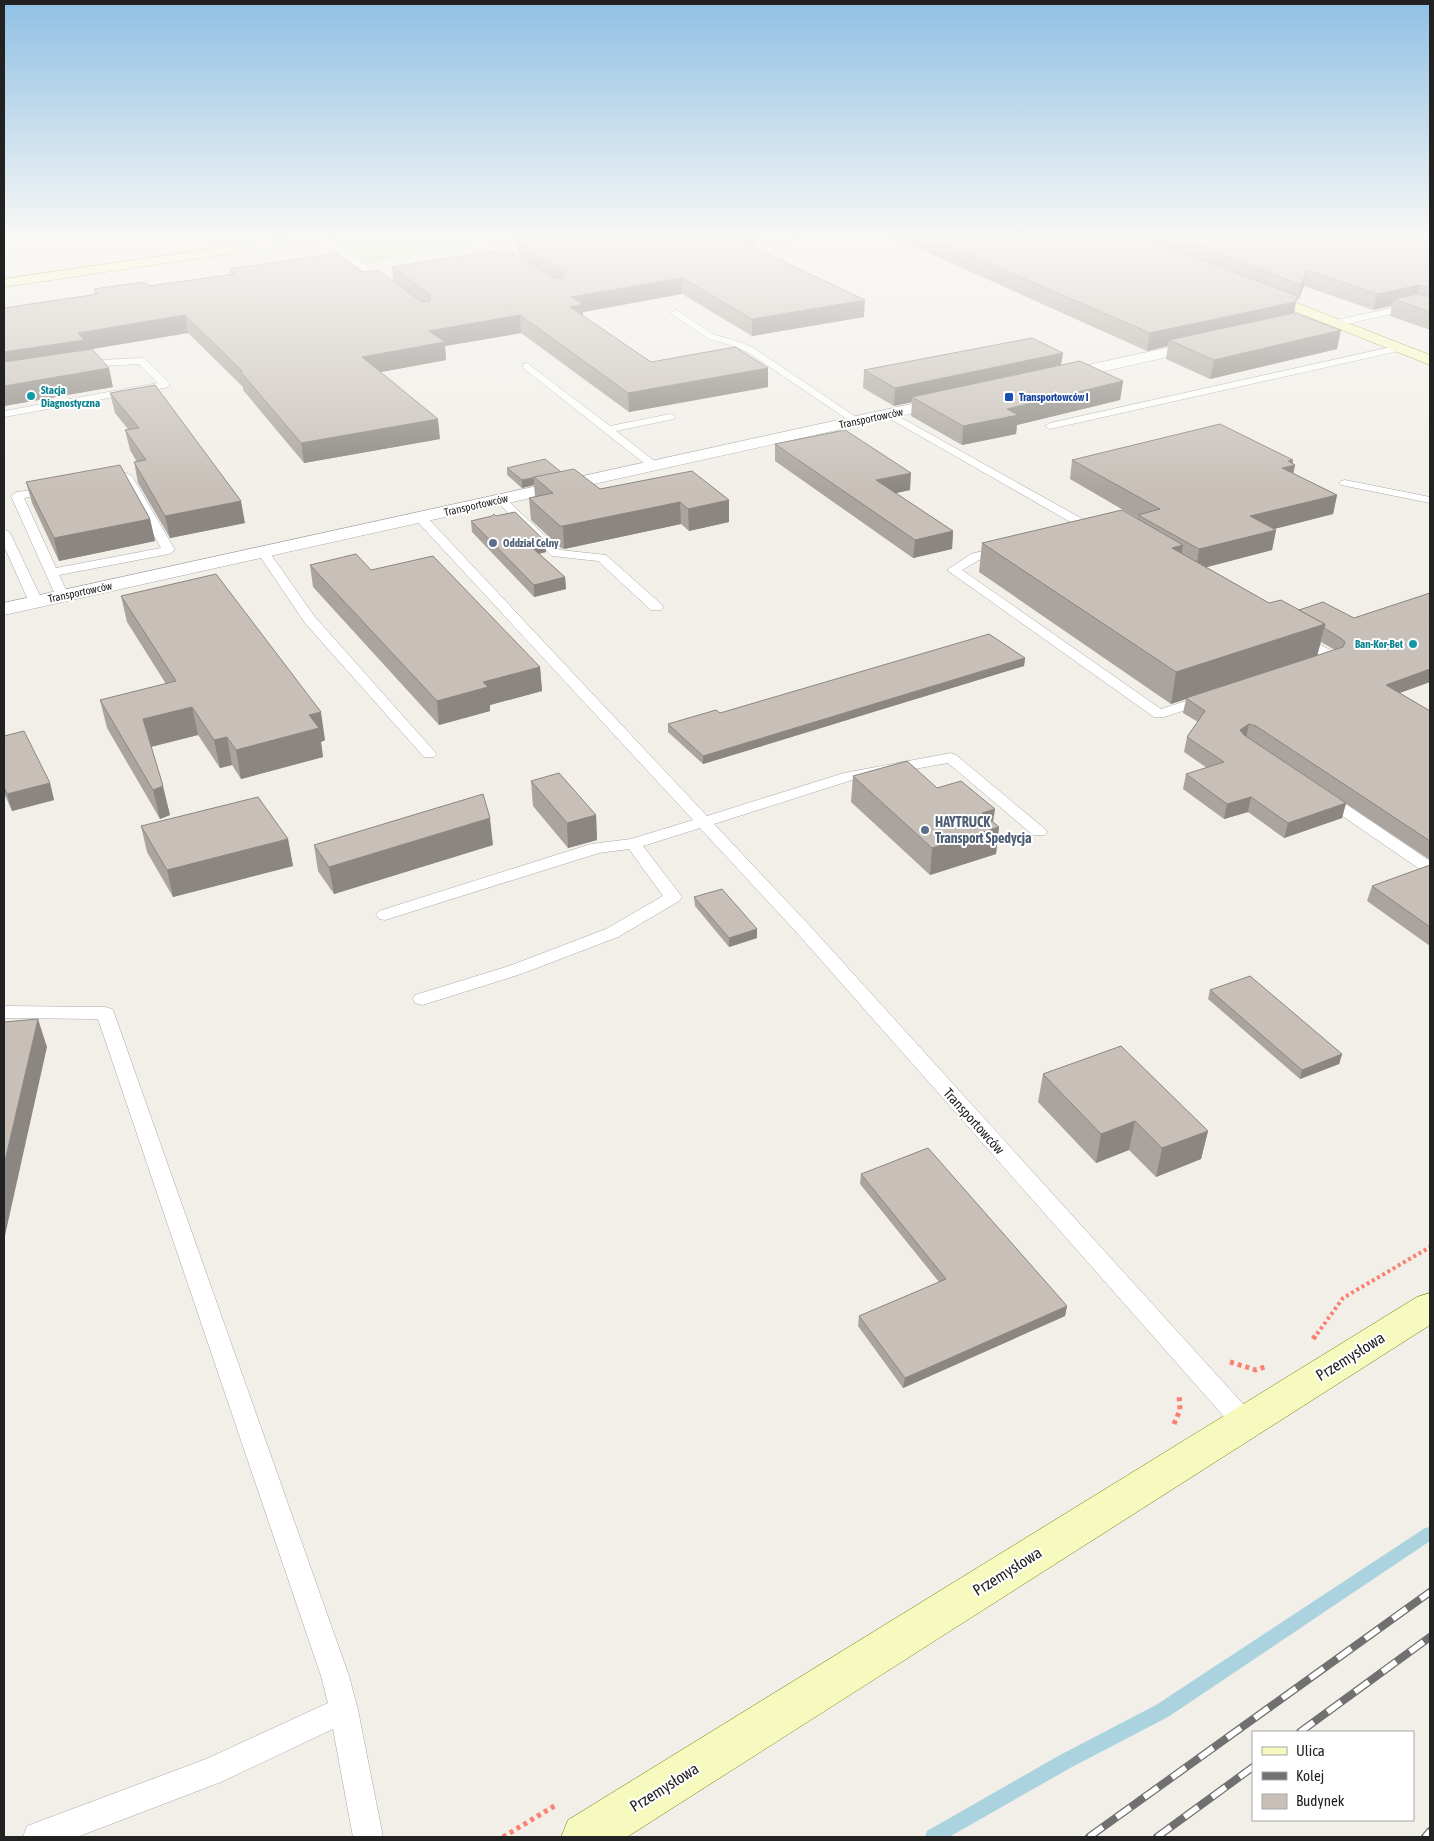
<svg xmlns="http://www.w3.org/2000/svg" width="1434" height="1841" viewBox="0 0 1434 1841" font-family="'Asap Condensed',sans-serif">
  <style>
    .grass { fill: #cdebb0 }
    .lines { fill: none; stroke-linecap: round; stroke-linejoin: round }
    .stream { fill: #aad3df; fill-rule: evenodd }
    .lane-casing { stroke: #a9a9a9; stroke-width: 1 }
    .street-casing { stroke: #a9a9a9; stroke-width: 1 }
    .secondary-casing { stroke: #707d05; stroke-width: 1 }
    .path-far1 { stroke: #fa8072; stroke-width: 4; stroke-dasharray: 3 3; stroke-linecap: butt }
    .path { stroke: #fa8072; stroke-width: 5; stroke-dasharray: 4 4; stroke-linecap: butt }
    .lane { fill: #fff; fill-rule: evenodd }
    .street { fill: #fff; fill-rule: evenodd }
    .secondary { fill: #f7fabf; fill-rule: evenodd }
    .rail-casing { stroke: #707070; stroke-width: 8 }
    .rail { stroke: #fff; stroke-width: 5.5; stroke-dasharray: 17; stroke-linecap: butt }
    .wall { fill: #aba49e; fill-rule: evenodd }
    .shaded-wall { fill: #8b8681 }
    .building { fill: #c7bfb8; stroke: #8b8681 }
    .culture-dot { fill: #0f9aa8; stroke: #fff; stroke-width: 2 }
    .transit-dot { fill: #1a4fb4; stroke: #fff; stroke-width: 2 }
    .service-dot { fill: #5c6f8a; stroke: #fff; stroke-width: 2 }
    .labels { text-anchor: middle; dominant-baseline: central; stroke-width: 4; stroke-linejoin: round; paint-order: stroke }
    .far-culture-label { font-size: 11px; font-weight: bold; fill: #0d838f; stroke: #fff; text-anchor: start }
    .far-transit-label { font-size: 11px; font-weight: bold; fill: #164399; stroke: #fff; text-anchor: start }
    .far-street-label { font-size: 11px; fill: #222; stroke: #fff }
    .far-service-label { font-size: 11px; font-weight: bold; fill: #4e5e75; stroke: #fff; text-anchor: start }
    .service-label { font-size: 14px; font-weight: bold; fill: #4e5e75; stroke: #fff; text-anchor: start }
    .street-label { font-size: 14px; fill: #222; stroke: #fff }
    .near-street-label { font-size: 16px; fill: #222; stroke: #fff }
  </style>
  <rect width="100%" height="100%" fill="#f2efe9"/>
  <g class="grass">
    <polygon points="373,234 455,234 473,246 368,263 336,241 339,239"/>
    <path d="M 474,234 L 550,234 C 525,238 497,248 474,234 Z"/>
  </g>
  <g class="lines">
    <polygon class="stream" points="1430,1527 1430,1541 1168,1717 1072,1767 949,1837 925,1837 927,1831 1060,1755 1156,1705 1425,1528"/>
    <defs>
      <g id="lane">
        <polygon points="317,234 323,234 389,283 389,287 383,287 317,238"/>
        <polygon points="461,234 470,234 518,264 511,266"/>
        <path d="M 759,234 C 766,234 773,237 779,237 C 792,237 804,233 817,234 L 813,236 L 776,242 Z"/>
        <polygon points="1415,303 1430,308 1430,314 1414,309 1337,326 1332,323 1337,320"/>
        <polygon points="676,310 715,335 743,343 755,349 862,421 861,423 853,423 749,353 737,347 709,339 673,315 671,313"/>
        <polygon points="1400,345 1405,348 1403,350 1050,429 1045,426 1050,423"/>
        <polygon points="142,358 145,359 169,383 169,387 4,417 4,411 158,383 139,364 80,367 75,364 80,361"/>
        <polygon points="527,363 610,426 670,414 674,415 675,417 674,419 616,431 657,463 659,465 657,467 649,467 523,368 523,364"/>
        <polygon points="889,411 1095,526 1102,527 1104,530 1098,534 1088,532 885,416 884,414 885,412"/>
        <polygon points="126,473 132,476 175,550 169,554 59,575 69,596 62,600 57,599 11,496 17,492 51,487 57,490 55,492 24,498 56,568 161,548 123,480 104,483 98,480 100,478"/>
        <polygon points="1345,480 1430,497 1430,503 1341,485 1339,483 1341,481"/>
        <polygon points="500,495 504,497 560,550 606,555 661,604 663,607 661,610 651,610 598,561 552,556 496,501 494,499"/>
        <polygon points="420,513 424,514 707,816 844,773 951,753 956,755 1045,829 1047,832 1045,835 1033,835 948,763 852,780 714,824 810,926 1253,1415 1256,1422 1253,1429 1244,1432 1235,1429 798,934 700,828 643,846 682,897 679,901 618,937 521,974 429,1003 422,1005 415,1003 413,999 415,995 509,966 606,929 663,896 629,849 599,853 385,920 379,919 376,915 379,911 591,844 631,839 693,820 416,520 414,517"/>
        <polygon points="4,529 10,533 43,602 41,605 36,606 29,602 4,546"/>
        <polygon points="1003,546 1009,550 1007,553 979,560 962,570 1161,709 1208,694 1213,695 1215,698 1213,701 1164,717 1154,717 947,570 971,554"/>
        <polygon points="263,548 267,549 315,617 434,751 437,754 434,757 424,757 305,623 257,552"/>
        <path d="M 1298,633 L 1338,654 L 1340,657 C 1335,663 1322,666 1315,664 L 1313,661 L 1315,658 L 1321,656 L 1293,640 L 1291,637 Z"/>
        <polygon points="1325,792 1331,794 1430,861 1430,873 1424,872 1319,800 1317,797 1319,794"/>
        <polygon points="4,1006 105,1007 112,1009 114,1013 349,1676 358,1710 383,1837 353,1837 333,1729 221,1782 77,1837 23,1837 27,1826 206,1759 328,1703 321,1676 98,1019 4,1018"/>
      </g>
      <g id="street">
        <polygon points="1202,340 1207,342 1210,345 1207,348 1061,381 1055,379 1053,376 1055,373 1061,371"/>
        <polygon points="948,396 954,398 956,401 954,404 4,615 4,603"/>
      </g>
      <g id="secondary">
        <polygon points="312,234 343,234 337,238 4,287 4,279"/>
        <polygon points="1261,289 1430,355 1430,365 1256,296 1254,293 1256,290"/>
        <polygon points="1430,1293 1430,1325 627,1837 561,1837 568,1820 1417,1297"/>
      </g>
    </defs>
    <use href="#lane" class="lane-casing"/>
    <use href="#street" class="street-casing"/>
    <use href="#secondary" class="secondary-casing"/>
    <polyline class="path-far1" points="1317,1334 1343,1298 1430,1247"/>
    <g class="path">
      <polyline points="1313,1339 1318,1332"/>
      <polyline points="1230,1362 1256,1370 1265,1367"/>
      <polyline points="1174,1424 1180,1410 1179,1395"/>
      <polyline points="503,1837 556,1805"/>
    </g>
    <use href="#lane" class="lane"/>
    <use href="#street" class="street"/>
    <use href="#secondary" class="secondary"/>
    <defs>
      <g id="rail">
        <polyline points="1300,1732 1430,1637"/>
        <polyline points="1089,1837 1430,1592"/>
        <polyline points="1157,1837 1253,1767"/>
        <polyline points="1425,1837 1430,1831"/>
      </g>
    </defs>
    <use href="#rail" class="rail-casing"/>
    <use href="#rail" class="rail"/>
  </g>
  <g class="wall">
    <polygon points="878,234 1430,234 1430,330 1390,316 1392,306 1373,310 1304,286 1298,301 1296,301 1294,313 1337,349 1210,379 1166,359 1168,346 1147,351 893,237 892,240"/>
    <polygon points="517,238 755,248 864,317 752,336 682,294 583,312 583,316 651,362 768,368 768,387 629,412 521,333 445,346 446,360 381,372 440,439 304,463 243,390 243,387 188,333 86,350 113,387 4,406 95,295 94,289 149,286 231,274 230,269 363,272 393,281 392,267 521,257 520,255 519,254"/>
    <polygon points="1063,353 1061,365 1123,381 1120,400 1017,425 1016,434 962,445 911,416 912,402 894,406 863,388 864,370"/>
    <polygon points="110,393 245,523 170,538 138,483 134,462 137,462 130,450 125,430 128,429 115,413"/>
    <polygon points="775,444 910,490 895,493 953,531 952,549 913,558 775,461"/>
    <path d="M 1072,460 L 1293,460 L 1293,463 L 1295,465 L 1293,473 L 1337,495 L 1333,514 L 1274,529 L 1276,530 L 1272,550 L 1206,567 L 1269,603 L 1299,610 L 1354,618 L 1430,593 L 1430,682 L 1400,693 L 1430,711 L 1430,860 L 1251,740 L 1346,803 L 1342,818 L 1284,838 L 1248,812 L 1224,819 L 1183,789 L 1186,774 L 1207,768 L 1184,752 L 1187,737 L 1198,722 L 1183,713 L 1186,699 L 1171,704 L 979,572 L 982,543 L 1137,519 L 1137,518 L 1070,479 ZM 1321,642 L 1335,650 L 1317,656 Z"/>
    <polygon points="507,468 561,472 600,489 692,471 729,522 689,531 681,524 564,549 561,548 531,520 529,498 535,497 534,485 522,488 507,475"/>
    <polygon points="26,482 150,519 155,541 59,561 32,503"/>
    <polygon points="496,516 545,541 546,552 539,554 565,577 566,589 534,597 472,532 471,521"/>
    <polygon points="310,565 371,570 540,667 542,691 490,705 490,711 439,725 313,587"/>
    <polygon points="121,596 325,740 321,742 323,757 241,779 232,765 220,768 198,735 151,747 170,815 160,819 107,728 100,700 166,684 127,622"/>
    <polygon points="1025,658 1024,666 703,764 668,732 668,724 720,713"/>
    <polygon points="4,736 50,783 54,800 12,811 4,793"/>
    <polygon points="853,776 937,788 993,822 999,827 996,854 930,875 851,802"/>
    <polygon points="531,781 596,815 597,840 568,848 533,806"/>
    <polygon points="141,826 288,839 293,866 173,897 147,852"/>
    <polygon points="314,845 493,845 334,894 318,871"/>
    <polygon points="1430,865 1430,946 1367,901 1372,886"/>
    <polygon points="694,897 757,929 757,938 729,947 695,906"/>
    <polygon points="1210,990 1342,1054 1339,1064 1300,1079 1208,999"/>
    <polygon points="1043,1074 1208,1131 1201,1159 1156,1177 1129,1150 1096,1163 1038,1102"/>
    <polygon points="861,1174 1067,1306 1065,1316 903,1388 858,1326 859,1316 939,1282 860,1184"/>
  </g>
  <g class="shaded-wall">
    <polygon points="755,236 755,252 736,239"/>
    <polygon points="1307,270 1304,286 1298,301 1301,285"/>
    <polygon points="682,278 682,294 583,312 583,322 570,307 571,297"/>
    <polygon points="1420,285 1416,301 1394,299 1392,306 1373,310 1377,294"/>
    <polygon points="1297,296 1294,313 1169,340 1168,346 1147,351 1150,333"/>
    <polygon points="865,300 864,317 752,336 752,319"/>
    <polygon points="185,315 188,333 86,350 88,358 4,371 4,352 78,333"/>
    <polygon points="520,315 521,333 445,346 446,360 365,375 362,357 429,331"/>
    <polygon points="1341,330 1337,349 1210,379 1214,360"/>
    <polygon points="1063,353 1060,370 912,397 912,402 894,406 895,388"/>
    <polygon points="109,368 113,387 4,406 4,386"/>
    <polygon points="768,368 768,387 629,412 628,393"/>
    <polygon points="1123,381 1120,400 1017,425 1016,434 962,445 963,426 1007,409"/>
    <polygon points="438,419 440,439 304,463 301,443"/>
    <polygon points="1293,460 1292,465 1295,465 1291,484 1282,468 1288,461"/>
    <polygon points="911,473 910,490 875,498 876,480"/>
    <polygon points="534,478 534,485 522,488 522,480"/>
    <polygon points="1337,495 1333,514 1246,536 1250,516"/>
    <polygon points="729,500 729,522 689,531 688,509"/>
    <polygon points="241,501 245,523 170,538 165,516"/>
    <polygon points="680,502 681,524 564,549 563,526"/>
    <polygon points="150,519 155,541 59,561 54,538"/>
    <polygon points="1276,530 1272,550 1196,570 1199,549"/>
    <polygon points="953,531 952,549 913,558 915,540"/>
    <polygon points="545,541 546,552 529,556 528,544"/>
    <polygon points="1183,545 1178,574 1172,548"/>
    <polygon points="565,577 566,589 534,597 534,585"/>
    <polygon points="1325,624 1317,656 1171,704 1176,672"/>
    <polygon points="1025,658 1024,666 703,764 703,756"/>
    <polygon points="540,667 542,691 490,705 490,711 439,725 437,701 483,682"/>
    <polygon points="1430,669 1430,682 1382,699 1386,685"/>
    <polygon points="192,707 198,735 150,747 143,719"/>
    <polygon points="321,712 325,740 321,742 323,757 241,779 236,750 309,715"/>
    <polygon points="1249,724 1246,738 1240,730"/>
    <polygon points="227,737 232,765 220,768 214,740"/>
    <polygon points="50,783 54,800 12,811 7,794"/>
    <polygon points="163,786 170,815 160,819 153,790"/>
    <polygon points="1251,797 1248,812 1224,819 1227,804"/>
    <polygon points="1346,803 1342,818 1284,838 1288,823"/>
    <polygon points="995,809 992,829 999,827 996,854 930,875 932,848 982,813"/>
    <polygon points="596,815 597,840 568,848 567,823"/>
    <polygon points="490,818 493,845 334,894 329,867"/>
    <polygon points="288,839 293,866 173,897 167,870"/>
    <polygon points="757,929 757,938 729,947 729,938"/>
    <polygon points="38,1019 47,1047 4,1240 4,1165"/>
    <polygon points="1342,1054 1339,1064 1300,1079 1302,1070"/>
    <polygon points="1135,1121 1129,1150 1096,1163 1101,1134"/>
    <polygon points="1208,1131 1201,1159 1156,1177 1162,1148"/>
    <polygon points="1067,1306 1065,1316 903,1388 905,1378"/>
  </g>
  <g class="building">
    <polygon points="543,234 750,234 755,236 736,239 865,300 752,319 682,278 571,297 583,304 570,307 651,362 735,347 768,368 628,393 520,315 429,331 445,342 362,357 438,419 301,443 240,371 242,371 185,315 78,333 84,340 4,352 4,308 98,294 94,289 144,282 149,286 235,274 230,269 337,253 363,272 377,270 421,301 428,302 430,300 429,294 392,267 507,249 555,278 562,278 564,273 520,247 530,245 517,238"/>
    <polygon points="921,234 1134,234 1297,296 1295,302 1150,333"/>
    <polygon points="1168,234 1430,234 1430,288 1420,285 1377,294 1307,270 1301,285"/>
    <polygon points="1418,294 1430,297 1430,312 1394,299"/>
    <polygon points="1294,313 1341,330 1214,360 1169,340"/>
    <polygon points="1032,338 1063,353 895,388 864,370"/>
    <polygon points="92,349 109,368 4,386 4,362"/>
    <polygon points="1080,361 1123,381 1007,409 1018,415 963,426 912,397"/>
    <polygon points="155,385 241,501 165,516 134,462 146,460 125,430 139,428 110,393"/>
    <polygon points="1220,424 1293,460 1288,461 1295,465 1282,468 1337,495 1250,516 1276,530 1199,549 1138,515 1160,509 1072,460"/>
    <polygon points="845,430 911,473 876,480 953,531 915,540 775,444"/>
    <polygon points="545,459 561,472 522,480 507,468"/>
    <polygon points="120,465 150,519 54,538 26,482"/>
    <polygon points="574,469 600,489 692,471 729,500 688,509 680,502 563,526 560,526 529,498 553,493 534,477"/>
    <polygon points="1122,510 1183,545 1172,548 1269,603 1281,600 1325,624 1176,672 982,543"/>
    <polygon points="515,512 545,541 528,544 565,577 534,585 471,521 492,516 494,514 496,516"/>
    <polygon points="356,554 371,570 433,556 540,667 483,682 488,687 437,701 310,565"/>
    <polygon points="216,574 321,712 309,715 319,728 236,750 227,737 214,740 192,707 143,719 163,786 153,790 100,700 176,681 121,596"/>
    <polygon points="1430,593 1430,619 1429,622 1430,622 1430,669 1386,685 1430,711 1430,841 1256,726 1249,724 1240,730 1244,735 1346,803 1288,823 1251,797 1227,804 1186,774 1224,762 1187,737 1205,711 1186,698 1343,647 1345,642 1342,639 1324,628 1325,624 1299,610 1323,602 1354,618"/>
    <polygon points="989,634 1025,658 703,756 668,724 716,710 720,713"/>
    <polygon points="24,731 50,783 7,794 4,787 4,736"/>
    <polygon points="907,761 937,788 961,781 995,809 982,813 999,827 932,848 853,776"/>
    <polygon points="559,773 596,815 567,823 531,781"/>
    <polygon points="483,794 490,818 329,867 314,845"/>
    <polygon points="258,797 288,839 167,870 141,826"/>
    <polygon points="1430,865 1430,927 1372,886"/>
    <polygon points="722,889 757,929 729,938 694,897"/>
    <polygon points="1250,976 1342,1054 1302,1070 1210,990"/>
    <polygon points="38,1019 4,1165 4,1022"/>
    <polygon points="1121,1046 1208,1131 1162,1148 1135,1121 1101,1134 1043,1074"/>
    <polygon points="928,1148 1067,1306 905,1378 859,1316 946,1279 861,1174"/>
  </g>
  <linearGradient id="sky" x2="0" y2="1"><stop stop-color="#8fc0e4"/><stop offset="0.48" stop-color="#f9f8f5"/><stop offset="1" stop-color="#f9f8f5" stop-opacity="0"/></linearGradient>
  <rect width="1434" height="492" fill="url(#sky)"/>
  <g class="culture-dot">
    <circle cx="31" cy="396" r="5"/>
    <circle cx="1413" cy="644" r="5"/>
  </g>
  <rect class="transit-dot" x="1004" y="392" width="10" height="10" rx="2.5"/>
  <g class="service-dot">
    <circle cx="493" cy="543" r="5"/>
    <circle cx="925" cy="830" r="5"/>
  </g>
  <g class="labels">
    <g class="far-culture-label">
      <text x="41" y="390">Stacja<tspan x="41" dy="13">Diagnostyczna</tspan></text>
      <text x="1403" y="644" text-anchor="end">Ban-Kor-Bet</text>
    </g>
    <g class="far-transit-label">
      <text x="1019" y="397">Transportowców I</text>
    </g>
    <g class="far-street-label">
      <text transform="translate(871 418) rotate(-12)">Transportowców</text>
      <text transform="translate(476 505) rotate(-13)">Transportowców</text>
      <text transform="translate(80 592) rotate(-12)">Transportowców</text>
    </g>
    <g class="far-service-label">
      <text x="503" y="543">Oddział Celny</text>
    </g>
    <g class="service-label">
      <text x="935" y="822">HAYTRUCK<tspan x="935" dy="16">Transport Spedycja</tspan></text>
    </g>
    <g class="street-label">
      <text transform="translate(974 1121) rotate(48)">Transportowców</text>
    </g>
    <g class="near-street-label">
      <text transform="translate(1350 1356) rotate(-32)">Przemysłowa</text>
      <text transform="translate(1007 1571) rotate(-32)">Przemysłowa</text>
      <text transform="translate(664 1787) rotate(-32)">Przemysłowa</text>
    </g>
  </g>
  <rect width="1434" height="1841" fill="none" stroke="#222222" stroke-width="10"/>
  <rect x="1252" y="1731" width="162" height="90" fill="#ffffff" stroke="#a7a7a7"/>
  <rect x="1262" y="1747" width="25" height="8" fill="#f7fabf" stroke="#a7a7a7"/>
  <text x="1296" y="1756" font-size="15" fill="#222222">Ulica</text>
  <rect x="1262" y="1772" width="25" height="8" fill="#707070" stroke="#a7a7a7"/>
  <text x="1296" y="1781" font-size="15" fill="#222222">Kolej</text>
  <rect x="1262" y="1794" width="25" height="15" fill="#c7bfb8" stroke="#a7a7a7"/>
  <text x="1296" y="1806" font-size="15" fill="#222222">Budynek</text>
</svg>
